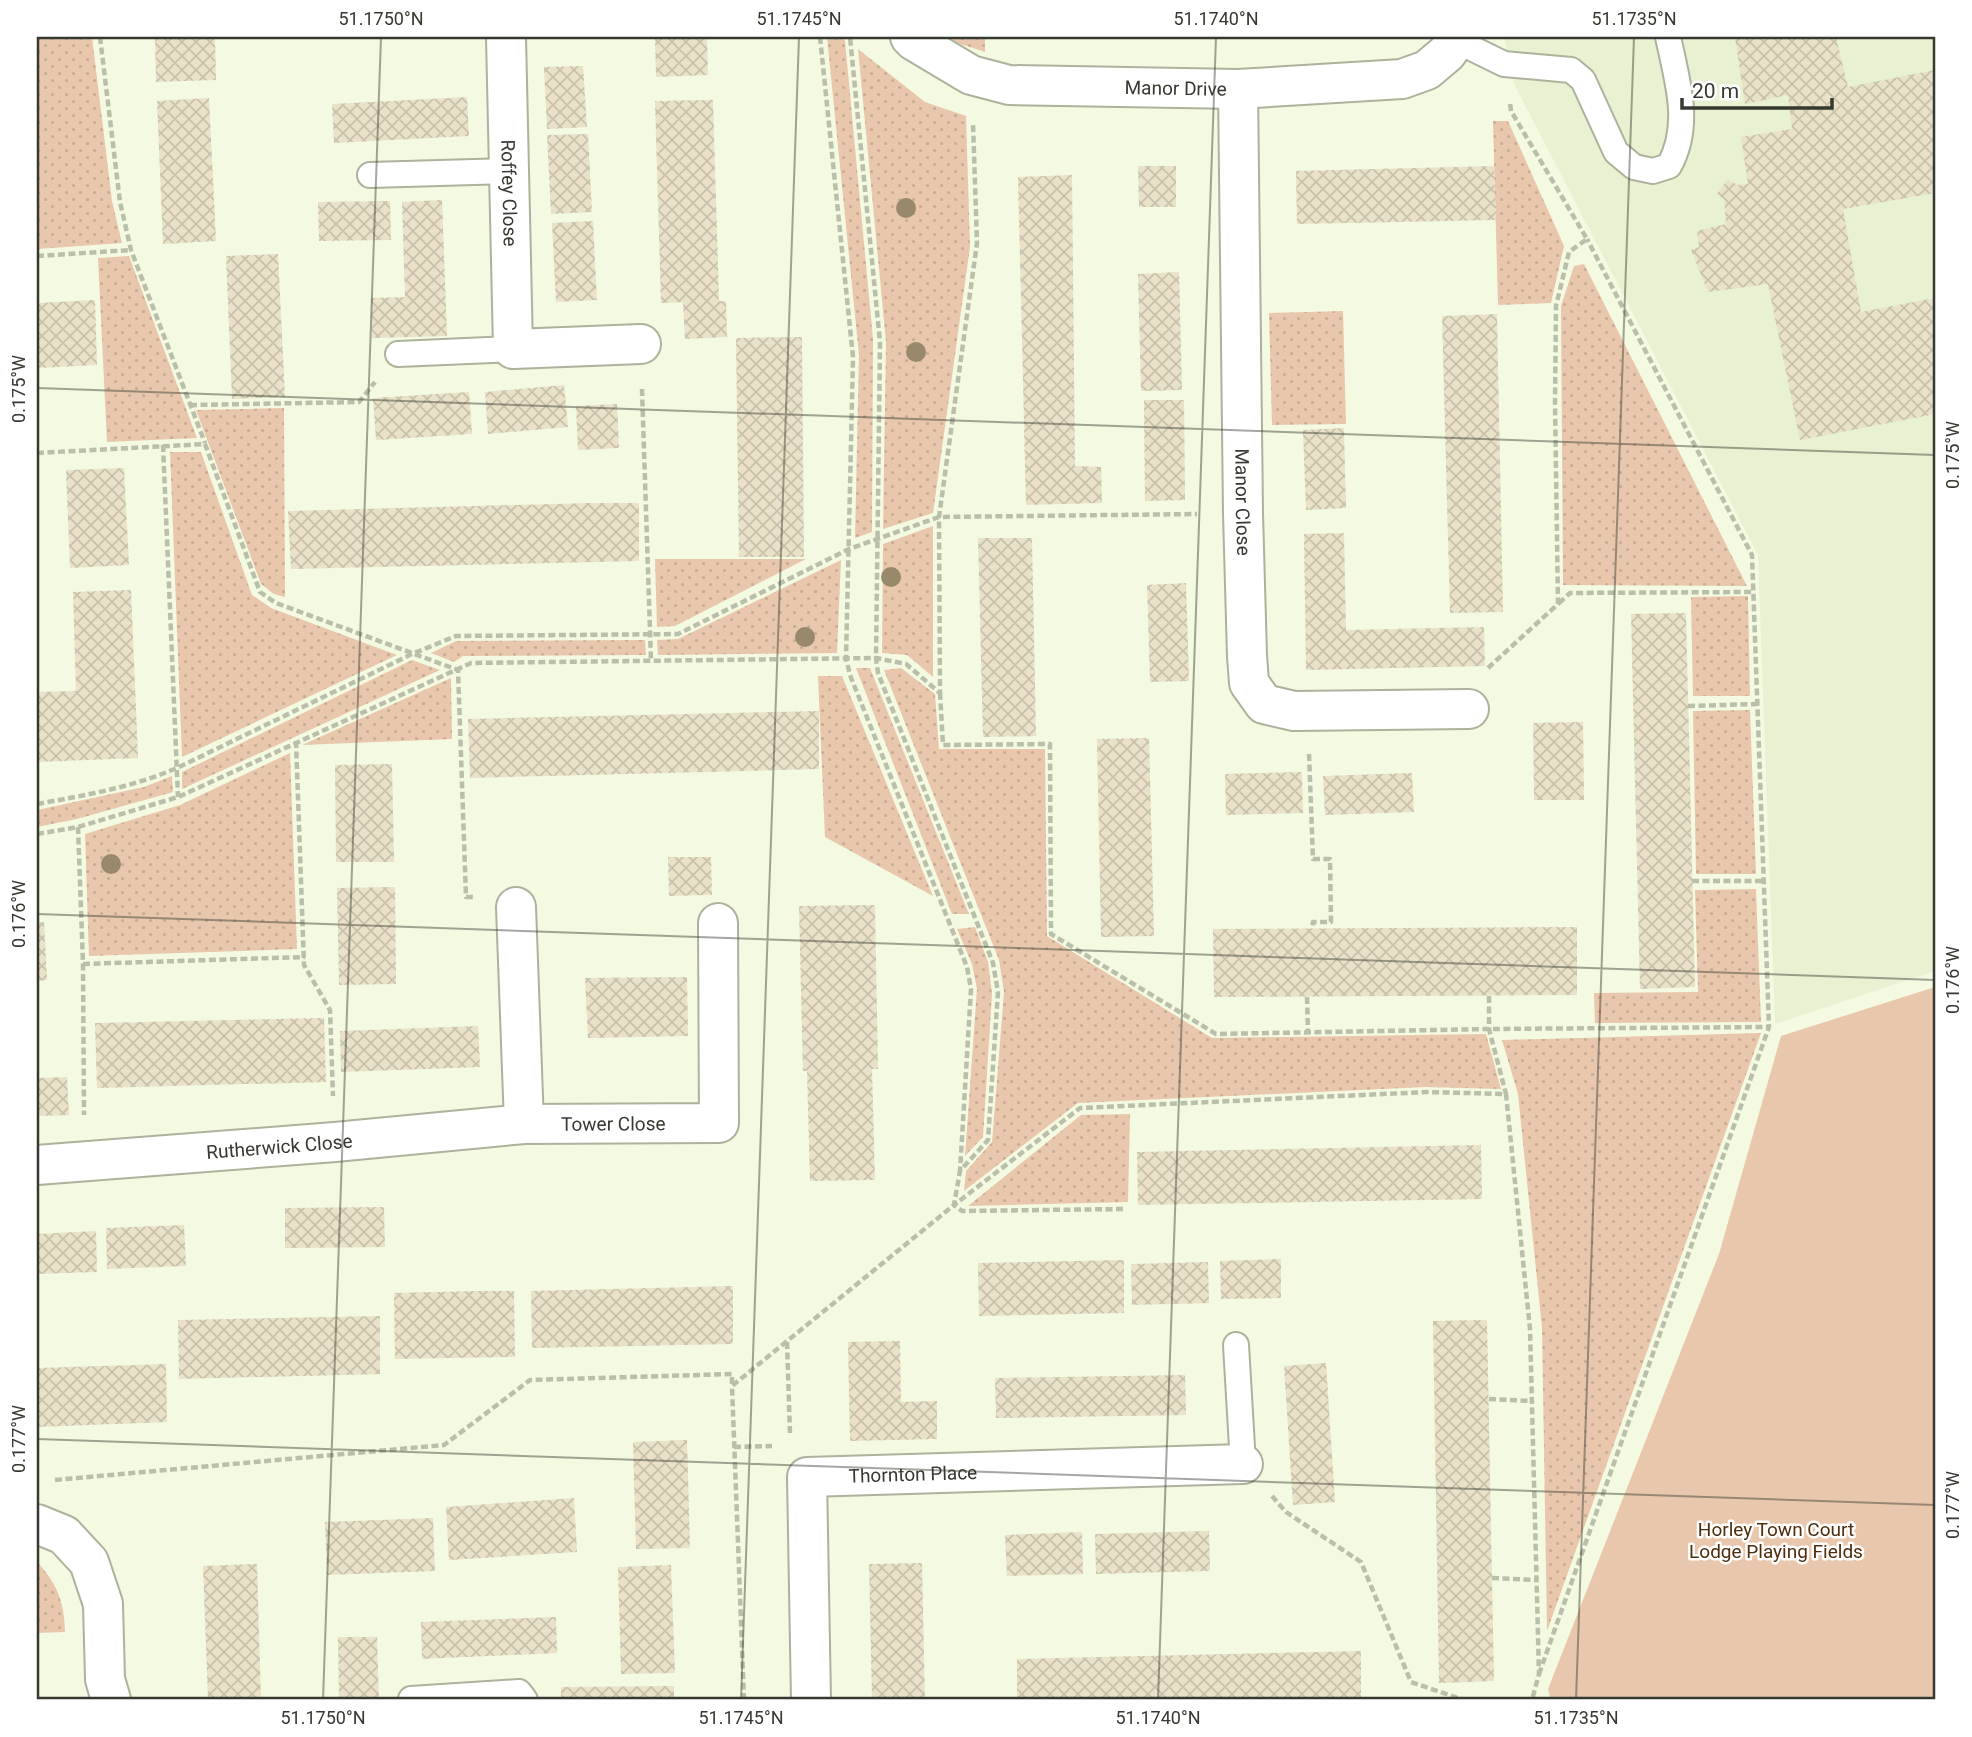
<svg xmlns="http://www.w3.org/2000/svg" width="1972" height="1737" viewBox="0 0 1972 1737" font-family="Roboto,sans-serif">
  <style>
    .built { fill: #e8f1d1 }
    .grass { fill: url(#grass-dots) }
    .park { fill: #e9c7ac }
    .building { fill: url(#building-cross-hatch) }
    .lines { fill: none; stroke-linecap: round; stroke-linejoin: round }
    .lane-casing { stroke: #acb29b; stroke-width: 28 }
    .street-casing { stroke: #acb29b; stroke-width: 42 }
    .path { stroke: #b9bfaa; stroke-width: 4.5; stroke-dasharray: 7 3.5; stroke-linecap: butt }
    .lane { stroke: #fff; stroke-width: 24 }
    .street { stroke: #fff; stroke-width: 38 }
    .tree { fill: #99896b }
    .ticks { fill: none; stroke: #36392f; stroke-width: 2; stroke-opacity: 0.45 }
    .labels { text-anchor: middle; dominant-baseline: central; stroke-width: 5; stroke-linejoin: round; paint-order: stroke }
    .street-label { font-size: 19px; fill: #36392f; stroke: #fff }
    .park-label { font-size: 19px; fill: #4f2d0b; stroke: #fff }
    .neatline { fill: none; stroke: #36392f; stroke-width: 2.5 }
    .ticks-label { font-size: 18px; text-anchor: middle; fill: #36392f }
  </style>
  <defs>
    <pattern id="grass-dots" width="8" height="8" patternUnits="userSpaceOnUse" patternTransform="scale(1.75)"><rect width="8" height="8" fill="#e9c7ac"/><path d="M2 2h.1M6 6h.1" fill="none" stroke="#c8ac94" stroke-width="1.8" stroke-linecap="round"/></pattern>
    <pattern id="building-cross-hatch" width="8" height="8" patternUnits="userSpaceOnUse" patternTransform="scale(1.75)"><rect width="8" height="8" fill="#e9e1c8"/><path d="M0 0l8 8M0 8l8-8" fill="none" stroke="#c8c2ac"/></pattern>
  </defs>
  <rect width="100%" height="100%" fill="#f3fae1"/>
  <polygon class="built" points="1504,37 1935,37 1935,971 1775,1024 1758,555 1515,86"/>
  <g class="grass">
    <polygon points="37,37 92,37 112,201 122,243 37,249"/>
    <polygon points="827,37 843,37 845,41 873,339 872,532 855,538 859,355"/>
    <polygon points="940,37 985,37 985,52 942,38"/>
    <polygon points="858,49 925,102 966,116 970,247 933,513 883,529 886,342"/>
    <polygon points="1493,121 1508,121 1564,246 1551,303 1498,305"/>
    <polygon points="129,256 197,438 107,442 98,258"/>
    <polygon points="1584,264 1747,586 1563,585 1561,306 1574,266"/>
    <polygon points="1343,311 1346,424 1272,425 1269,313"/>
    <polygon points="284,408 285,597 274,594 261,584 196,410"/>
    <polygon points="170,452 201,452 252,595 271,608 397,655 182,757"/>
    <polygon points="933,526 933,677 907,655 882,653 883,544"/>
    <polygon points="655,559 806,559 675,626 657,627"/>
    <polygon points="841,560 837,653 658,655 657,640 678,639"/>
    <polygon points="1748,596 1750,696 1693,696 1691,597"/>
    <polygon points="645,640 646,655 463,656 454,662 431,653 456,641"/>
    <polygon points="412,660 440,670 182,789 182,772"/>
    <polygon points="856,668 870,668 969,914 952,914"/>
    <polygon points="901,668 935,694 939,749 1045,749 1047,936 1212,1038 1486,1034 1501,1089 1425,1087 1078,1103 964,1191 966,1171 992,1142 1004,992 999,960 884,670"/>
    <polygon points="818,676 842,676 933,896 825,837"/>
    <polygon points="451,678 452,739 302,745"/>
    <polygon points="1750,710 1756,874 1696,874 1693,711"/>
    <polygon points="290,753 297,949 89,956 85,834 180,805"/>
    <polygon points="172,776 173,792 77,819 37,827 37,810 144,787"/>
    <polygon points="1756,889 1761,1022 1595,1023 1594,993 1698,992 1695,890"/>
    <polygon points="975,927 988,962 992,993 983,1137 965,1156 977,989 972,964 957,929"/>
    <polygon points="1761,1033 1547,1631 1542,1328 1518,1094 1502,1040"/>
    <polygon points="1130,1114 1128,1202 968,1206 1081,1115"/>
    <path d="M 37,1562 C 58,1584 64,1603 65,1632 L 37,1633 Z"/>
  </g>
  <polygon class="park" points="1935,987 1935,1700 1551,1700 1548,1689 1719,1254 1781,1036"/>
  <g class="building">
    <polygon points="155,37 215,37 216,80 156,82"/>
    <polygon points="655,37 707,37 708,75 656,77"/>
    <polygon points="1735,37 1836,37 1848,87 1935,70 1935,193 1843,209 1861,312 1935,298 1935,414 1800,440 1768,284 1708,292 1691,250 1699,247 1697,231 1726,224 1724,199 1717,194 1728,179 1737,185 1748,184 1741,137 1792,129 1788,95 1745,104"/>
    <polygon points="583,66 587,127 547,129 544,67"/>
    <polygon points="467,97 469,136 334,143 332,104"/>
    <polygon points="209,98 216,241 163,244 157,101"/>
    <polygon points="713,100 719,301 726,301 727,337 685,339 683,302 661,303 655,101"/>
    <polygon points="588,134 592,212 551,214 547,135"/>
    <polygon points="1138,166 1176,166 1176,207 1139,207"/>
    <polygon points="1494,166 1496,220 1297,224 1296,171"/>
    <polygon points="1072,175 1075,466 1101,467 1102,503 1026,505 1018,177"/>
    <polygon points="442,200 447,336 372,338 371,298 405,297 402,202"/>
    <polygon points="390,201 391,240 319,241 318,202"/>
    <polygon points="593,221 597,300 556,302 552,223"/>
    <polygon points="278,254 285,397 232,399 226,256"/>
    <polygon points="1179,272 1182,390 1141,391 1138,274"/>
    <polygon points="95,300 97,365 37,368 37,303"/>
    <polygon points="1497,314 1503,612 1450,613 1442,316"/>
    <polygon points="802,337 804,557 739,557 736,338"/>
    <polygon points="564,385 568,427 488,434 485,392"/>
    <polygon points="469,392 472,434 376,440 373,398"/>
    <polygon points="1144,400 1184,400 1185,500 1145,501"/>
    <polygon points="617,404 619,448 578,450 576,406"/>
    <polygon points="1344,428 1346,508 1306,510 1303,430"/>
    <polygon points="124,468 129,565 70,568 66,470"/>
    <polygon points="589,503 639,503 639,561 291,569 288,511"/>
    <polygon points="1344,533 1346,630 1484,627 1485,666 1306,670 1304,534"/>
    <polygon points="978,538 1032,538 1036,736 983,737"/>
    <polygon points="1186,583 1189,681 1150,682 1147,585"/>
    <polygon points="131,590 138,758 37,762 37,692 76,691 73,592"/>
    <polygon points="1686,613 1695,987 1640,989 1631,614"/>
    <polygon points="819,711 819,769 470,778 468,719"/>
    <polygon points="1583,722 1584,800 1534,800 1533,723"/>
    <polygon points="1149,738 1154,936 1101,937 1097,739"/>
    <polygon points="392,764 394,862 336,862 335,765"/>
    <polygon points="1302,772 1303,813 1226,815 1225,774"/>
    <polygon points="1412,773 1414,812 1325,815 1323,776"/>
    <polygon points="668,857 711,857 712,895 669,896"/>
    <polygon points="395,887 396,984 339,985 337,888"/>
    <polygon points="875,905 878,1069 872,1069 875,1180 810,1181 807,1071 803,1071 799,906"/>
    <polygon points="44,922 47,980 37,981 37,923"/>
    <polygon points="1577,927 1577,995 1214,997 1213,929"/>
    <polygon points="687,977 688,1036 588,1038 585,978"/>
    <polygon points="324,1018 326,1082 97,1088 95,1023"/>
    <polygon points="478,1026 480,1067 341,1072 340,1031"/>
    <polygon points="67,1077 69,1115 37,1116 37,1078"/>
    <polygon points="1481,1145 1482,1199 1138,1205 1137,1152"/>
    <polygon points="384,1207 385,1247 285,1248 285,1208"/>
    <polygon points="184,1225 186,1266 107,1269 106,1228"/>
    <polygon points="96,1231 97,1272 37,1274 37,1234"/>
    <polygon points="1281,1259 1281,1298 1221,1299 1220,1261"/>
    <polygon points="1124,1260 1124,1313 979,1316 978,1263"/>
    <polygon points="1208,1262 1209,1303 1132,1305 1131,1264"/>
    <polygon points="733,1286 733,1344 532,1348 531,1291"/>
    <polygon points="476,1291 514,1291 515,1357 395,1359 394,1293"/>
    <polygon points="380,1316 380,1374 179,1379 178,1320"/>
    <polygon points="1487,1320 1494,1681 1439,1683 1433,1321"/>
    <polygon points="900,1341 901,1402 937,1401 937,1439 850,1441 848,1342"/>
    <polygon points="1326,1363 1335,1502 1293,1505 1284,1366"/>
    <polygon points="166,1364 167,1422 37,1427 37,1368"/>
    <polygon points="1185,1375 1186,1415 996,1418 995,1378"/>
    <polygon points="687,1440 690,1548 636,1549 633,1442"/>
    <polygon points="574,1498 577,1552 449,1560 446,1507"/>
    <polygon points="433,1518 435,1571 327,1575 325,1522"/>
    <polygon points="1209,1531 1210,1571 1096,1574 1095,1534"/>
    <polygon points="1082,1532 1083,1574 1007,1576 1005,1535"/>
    <polygon points="922,1563 925,1700 872,1700 869,1564"/>
    <polygon points="257,1564 261,1700 208,1700 203,1566"/>
    <polygon points="671,1565 675,1673 621,1674 618,1567"/>
    <polygon points="556,1617 557,1653 422,1659 421,1622"/>
    <polygon points="338,1637 377,1637 379,1700 339,1700"/>
    <polygon points="1361,1651 1361,1700 1017,1700 1017,1659"/>
    <polygon points="674,1686 674,1700 561,1700 561,1687"/>
  </g>
  <g class="lines">
    <defs>
      <g id="lane">
        <path d="M 1457,41 L 1504,64 L 1571,70 L 1583,80 L 1616,152 L 1634,167 L 1653,171 L 1669,166 C 1692,125 1677,80 1668,37"/>
        <polyline points="370,175 509,171"/>
        <polyline points="398,354 513,349"/>
        <polyline points="1236,1345 1243,1464"/>
        <polyline points="411,1699 519,1692 525,1700"/>
      </g>
      <g id="street">
        <path id="s1" d="M 506,37 L 513,349 L 641,344"/>
        <path id="s2" d="M 910,37 L 914,41 L 971,75 L 1009,85 L 1238,89 L 1402,79 L 1427,70 L 1447,53 L 1458,37"/>
        <path id="s3" d="M 1238,89 L 1243,513 L 1247,656 L 1249,683 L 1264,704 L 1294,711 L 1469,709"/>
        <polyline points="516,907 524,1124"/>
        <path id="s4" d="M 37,1165 L 335,1142 L 524,1124 L 719,1123 L 718,923"/>
        <polyline points="37,1524 64,1535 89,1562 103,1604 105,1679 111,1700"/>
        <path id="s5" d="M 811,1700 L 807,1477 L 1243,1464"/>
      </g>
    </defs>
    <use href="#lane" class="lane-casing"/>
    <use href="#street" class="street-casing"/>
    <g class="path">
      <polyline points="100,37 120,202 131,250 205,443"/>
      <polyline points="820,37 853,357 846,658 850,675 967,967 971,989 960,1171"/>
      <polyline points="37,256 131,250"/>
      <polyline points="642,389 651,661"/>
      <polyline points="190,405 359,402 375,382"/>
      <polyline points="163,445 178,797"/>
      <polyline points="37,453 205,444 260,592 276,603 458,670 466,897 473,897"/>
      <polyline points="1559,603 1570,593 1753,592"/>
      <polyline points="1488,668 1558,604 1555,403 1556,306 1569,252 1587,239 1511,111 1510,103"/>
      <polyline points="940,693 943,745 1050,744 1051,934 1216,1034 1489,1029 1769,1027"/>
      <polyline points="1688,706 1757,704"/>
      <polyline points="296,741 304,965 330,1010 333,1096"/>
      <polyline points="1309,754 1313,859 1330,859 1331,922 1313,922 1312,929"/>
      <path d="M 37,804 C 86,795 130,788 177,768 L 412,654 L 456,636 L 678,634 L 849,549 L 939,517 L 1197,514"/>
      <polyline points="78,827 83,964 84,1115"/>
      <polyline points="37,834 78,827 178,797 471,663 876,658 906,664 940,693 939,517 977,243 973,123"/>
      <polyline points="1692,881 1763,881"/>
      <polyline points="83,964 305,957"/>
      <polyline points="1489,996 1489,1029 1506,1094"/>
      <polyline points="1307,997 1308,1033"/>
      <polyline points="1123,1209 962,1211 954,1205 1080,1108 1427,1092 1506,1094 1530,1329 1539,1674 1532,1700"/>
      <polyline points="787,1342 790,1434"/>
      <polyline points="1489,1399 1531,1401"/>
      <polyline points="734,1447 772,1446"/>
      <polyline points="55,1480 444,1445 530,1380 732,1374 732,1386"/>
      <polyline points="1272,1496 1286,1512 1361,1562 1411,1682 1464,1700"/>
      <polyline points="1492,1578 1537,1580"/>
      <polyline points="1539,1674 1769,1027 1752,555 1587,239"/>
      <polyline points="744,1700 732,1386 954,1205 960,1171 988,1140 998,992 993,963 878,673 876,658 880,342 850,37"/>
    </g>
    <use href="#lane" class="lane"/>
    <use href="#street" class="street"/>
  </g>
  <g class="tree">
    <circle cx="906" cy="208" r="10"/>
    <circle cx="916" cy="352" r="10"/>
    <circle cx="891" cy="577" r="10"/>
    <circle cx="805" cy="637" r="10"/>
    <circle cx="111" cy="864" r="10"/>
  </g>
  <path class="ticks" d="M 37,388 L 1935,455M 37,914 L 1935,980M 37,1439 L 1935,1505M 323,1700 L 381,37M 741,1700 L 799,37M 1158,1700 L 1216,37M 1576,1700 L 1634,37"/>
  <g class="labels">
    <g class="street-label">
      <text stroke="none"><textPath href="#s2" startOffset="278">Manor Drive</textPath></text>
      <text stroke="none"><textPath href="#s1" startOffset="156">Roffey Close</textPath></text>
      <text stroke="none"><textPath href="#s3" startOffset="413">Manor Close</textPath></text>
      <text stroke="none"><textPath href="#s4" startOffset="578">Tower Close</textPath></text>
      <text stroke="none"><textPath href="#s4" startOffset="243">Rutherwick Close</textPath></text>
      <text stroke="none"><textPath href="#s5" startOffset="329">Thornton Place</textPath></text>
    </g>
    <g class="park-label">
      <text x="1776" y="1529">Horley Town Court<tspan x="1776" dy="22">Lodge Playing Fields</tspan></text>
    </g>
  </g>
  <rect width="1972" height="1737" fill="none" stroke="#ffffff" stroke-width="77"/>
  <path d="M1682 98v10h150v-10" fill="none" stroke="#36392f" stroke-width="3.5"/>
  <text x="1692" y="98" font-size="21" fill="#36392f" stroke="#ffffff" stroke-width="5" paint-order="stroke">20 m</text>
  <rect x="38" y="38" width="1896" height="1660" class="neatline"/>
  <g class="ticks-label">
    <text x="381" y="25">51.1750°N</text>
    <text x="799" y="25">51.1745°N</text>
    <text x="1216" y="25">51.1740°N</text>
    <text x="1634" y="25">51.1735°N</text>
    <text transform="translate(19 389) rotate(-90)" y="6">0.175°W</text>
    <text transform="translate(1953 455) rotate(-90)" y="6">0.175°W</text>
    <text transform="translate(19 914) rotate(-90)" y="6">0.176°W</text>
    <text transform="translate(1953 980) rotate(-90)" y="6">0.176°W</text>
    <text transform="translate(19 1439) rotate(-90)" y="6">0.177°W</text>
    <text transform="translate(1953 1505) rotate(-90)" y="6">0.177°W</text>
    <text x="323" y="1724">51.1750°N</text>
    <text x="741" y="1724">51.1745°N</text>
    <text x="1158" y="1724">51.1740°N</text>
    <text x="1576" y="1724">51.1735°N</text>
  </g>
</svg>
